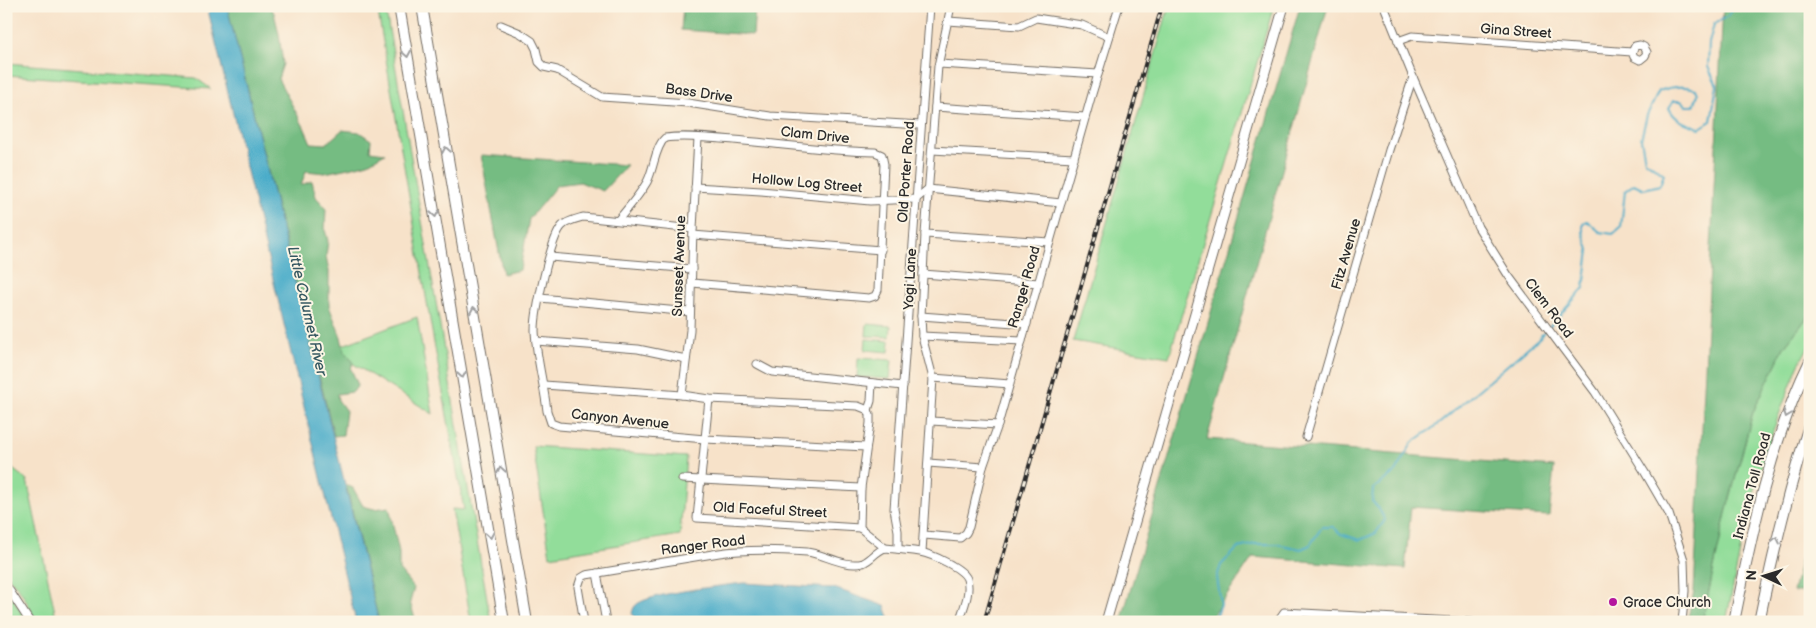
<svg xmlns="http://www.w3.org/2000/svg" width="1816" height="628" viewBox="0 0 1816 628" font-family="'Balsamiq Sans',sans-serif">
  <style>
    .green { fill: #92dd9a; stroke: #5e8462 }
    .forest { fill: #75bc82; stroke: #507456 }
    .water { fill: #4aacc9; stroke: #3a6c7a }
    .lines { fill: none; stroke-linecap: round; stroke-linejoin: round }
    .stream { stroke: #4aacc9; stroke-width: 2 }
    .minor-casing { stroke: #726b62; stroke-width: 9 }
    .major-casing { stroke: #726b62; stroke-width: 11 }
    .highway-casing { stroke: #726b62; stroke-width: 12 }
    .minor { stroke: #fff; stroke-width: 7 }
    .major { stroke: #fff; stroke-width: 9 }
    .highway { stroke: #fff; stroke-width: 10 }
    .rail-casing { stroke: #2b2b2b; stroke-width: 4 }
    .rail { stroke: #fcf5e5; stroke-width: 2; stroke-dasharray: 5.5; stroke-linecap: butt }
    .oneway { stroke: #a0a0a0 }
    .poi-dot { fill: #b5179e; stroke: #fcf5e5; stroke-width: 2 }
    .labels { text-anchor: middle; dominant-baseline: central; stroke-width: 4; stroke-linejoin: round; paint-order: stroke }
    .street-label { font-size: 14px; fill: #2b2b2b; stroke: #fcf5e5 }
    .poi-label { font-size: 14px; fill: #2b2b2b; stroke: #fcf5e5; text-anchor: start }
    .water-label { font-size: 15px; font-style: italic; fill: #365862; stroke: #fcf5e5 }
  </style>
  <rect width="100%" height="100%" fill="#fcf5e5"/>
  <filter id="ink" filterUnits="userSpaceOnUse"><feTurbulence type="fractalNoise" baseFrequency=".02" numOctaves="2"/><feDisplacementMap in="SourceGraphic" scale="10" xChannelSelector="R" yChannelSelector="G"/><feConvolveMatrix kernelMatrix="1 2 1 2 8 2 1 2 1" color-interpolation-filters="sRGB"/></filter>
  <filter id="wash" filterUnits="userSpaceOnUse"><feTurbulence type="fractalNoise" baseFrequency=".0096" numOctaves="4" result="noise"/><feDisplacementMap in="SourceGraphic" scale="20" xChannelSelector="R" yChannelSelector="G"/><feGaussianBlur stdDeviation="1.12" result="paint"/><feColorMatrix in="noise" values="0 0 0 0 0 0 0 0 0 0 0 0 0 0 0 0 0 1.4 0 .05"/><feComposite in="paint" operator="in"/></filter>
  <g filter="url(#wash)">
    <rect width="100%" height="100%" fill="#f7e2c9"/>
    <g class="green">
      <polygon points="377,6 385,6 491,622 471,622 452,509 464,510 431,326"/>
      <polygon points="1169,6 1274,6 1169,357 1073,341"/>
      <polygon points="6,63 196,78 211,89 6,75"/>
      <polygon points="1810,314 1810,344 1798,366 1777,420 1758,477 1740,551 1726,622 1702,622 1726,513 1753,412 1784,347"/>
      <polygon points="417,317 433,414 352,363 344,351 343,345"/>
      <polygon points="867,324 891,326 890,337 866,336"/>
      <polygon points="866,339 890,341 889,352 865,350"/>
      <polygon points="858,358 892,360 890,379 857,377"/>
      <polygon points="533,446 686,457 680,535 550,556"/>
      <path d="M 6,464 L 27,480 L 57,622 L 36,622 C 29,606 21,586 6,576 Z"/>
      <polygon points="6,592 13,598 27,622 6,622 6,612 10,607 6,605"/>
    </g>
    <g class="forest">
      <polygon points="227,6 270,6 274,13 279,34 283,64 278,79 304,127 311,143 326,144 342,130 359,132 371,140 370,151 385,153 368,163 353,167 325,173 306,171 301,185 312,181 316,197 326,208 325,230 328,241 326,256 329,271 329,306 341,337 344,351 353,362 351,369 358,385 353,392 337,394 338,400 346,411 343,435 334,436"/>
      <polygon points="683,6 755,6 753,35 681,30"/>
      <polygon points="1300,6 1328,6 1207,439 1554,467 1549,516 1411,507 1405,569 1253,557 1209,622 1121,622"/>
      <polygon points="1723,6 1810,6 1810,314 1784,347 1753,412 1726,513 1702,622 1687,622 1694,591"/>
      <polygon points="481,155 627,165 603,191 580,182 557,185 529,219 520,270 503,274"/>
      <polygon points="346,485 353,488 363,506 374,509 389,507 399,552 399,570 414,588 410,602 416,622 379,622"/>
      <polygon points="1810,519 1810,592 1793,592"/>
    </g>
    <g class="water">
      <polygon points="207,6 227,6 379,622 356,622"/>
      <path d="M 743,583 L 834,588 L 885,606 L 891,622 L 636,622 L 632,613 C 633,611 633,608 635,606 C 645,593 723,586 743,583 Z"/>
    </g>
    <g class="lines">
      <path class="stream" d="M 1214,622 L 1221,605 L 1217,577 L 1221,565 L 1238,548 L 1255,544 L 1277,544 L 1301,549 L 1310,545 L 1322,527 L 1333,527 L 1341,534 L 1360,540 L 1376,533 L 1385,520 L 1379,509 L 1372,501 L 1373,489 L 1395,472 L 1412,443 L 1441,422 L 1539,338 L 1584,288 L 1589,250 L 1583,232 L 1583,224 L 1587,221 L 1600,232 L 1613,234 L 1621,227 L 1625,191 L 1634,184 L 1644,189 L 1660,185 L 1664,174 L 1645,160 L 1641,139 L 1647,115 L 1659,91 C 1672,86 1683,85 1696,89 L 1698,94 L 1694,106 L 1686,106 L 1681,101 L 1673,101 L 1669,108 C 1675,121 1687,124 1700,128 L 1711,121 L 1717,85 L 1708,67 L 1709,43 L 1714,24 L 1728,16 L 1735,6"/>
    </g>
  </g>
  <g filter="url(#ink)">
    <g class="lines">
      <defs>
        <g id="minor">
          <polyline points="1384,6 1413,77 1478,227 1508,275 1595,392 1644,471 1669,514 1684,560 1685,591 1682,622"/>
          <polyline points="948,21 1019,26 1036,18 1082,25 1109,37"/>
          <polyline points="501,25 520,33 532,41 536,49 539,62 544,67 557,70 602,97 688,103 770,116 921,125"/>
          <polyline points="1398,41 1412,36 1632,52 1635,46 1640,45 1644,47 1647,52 1645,56 1640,60 1634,57 1632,52"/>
          <polyline points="939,64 1098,74"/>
          <polyline points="935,107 1085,117"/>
          <polyline points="932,150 1074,158"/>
          <polyline points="695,187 761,191 870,201 916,199 928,189 1061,203"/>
          <path d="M 618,220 C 628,208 639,196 647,182 C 654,169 655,147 665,138 C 685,135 712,138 734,140 C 781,144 828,151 875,152 L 882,155 L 884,164 L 878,290 L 875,296 L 869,298 L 692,283"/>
          <path d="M 693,229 L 583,217 C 576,219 567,221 562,226 C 550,239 535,312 535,330 C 536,357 544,384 547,411 L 551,423 L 559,426 L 705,439 L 866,447"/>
          <polyline points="925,234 1050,242"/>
          <polyline points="693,235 881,250"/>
          <polyline points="550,257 692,269"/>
          <polyline points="923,274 1039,283"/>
          <polyline points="540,298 690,312"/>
          <polyline points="921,316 1027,324"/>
          <polyline points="922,336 1022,341"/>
          <polyline points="536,341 638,349 686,359"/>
          <polyline points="757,364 772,372 903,386"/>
          <polyline points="933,378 1010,384"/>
          <polyline points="544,385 682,395 709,399 858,406 868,410"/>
          <polyline points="682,395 690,330 693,229 698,138"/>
          <polyline points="709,399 697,518 860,528"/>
          <polyline points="931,421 998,425"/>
          <polyline points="1306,437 1389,150 1413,77"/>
          <polyline points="928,463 983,467"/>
          <polyline points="682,479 861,488"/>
          <polyline points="860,528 861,488 870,423 870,415 868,410 871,401 872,383"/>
          <polyline points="860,528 885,548"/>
          <polyline points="924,535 960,538 966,533 969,527 983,467 998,425 1092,94 1119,6"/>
          <polyline points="898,549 898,531 894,509 930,6"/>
          <polyline points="922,552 933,378 922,336 921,316 925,234 938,66 951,6"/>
          <polyline points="597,573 606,622"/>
          <polyline points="6,585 30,622"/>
          <path d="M 584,622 L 578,587 L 581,578 L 586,575 L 719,553 C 746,549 779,550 807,552 C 824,554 845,568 863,563 C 871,560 876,551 885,548 C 896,549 908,550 920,552 C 931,554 963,568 967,579 C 971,593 963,609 959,622"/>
          <polyline points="1277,622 1284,612 1472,622"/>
        </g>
        <polyline id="major" points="1106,622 1284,6"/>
        <g id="highway">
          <polyline points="399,6 504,622"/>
          <polyline points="422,6 527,622"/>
          <path d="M 1734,622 C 1752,533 1770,443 1810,361"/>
          <path d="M 1759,622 C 1773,554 1788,488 1810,423"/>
        </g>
      </defs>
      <use href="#minor" class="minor-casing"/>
      <use href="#major" class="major-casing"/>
      <use href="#highway" class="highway-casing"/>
      <use href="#minor" class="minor"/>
      <use href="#major" class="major"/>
      <use href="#highway" class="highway"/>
      <defs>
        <polyline id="rail" points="984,622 1162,6"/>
      </defs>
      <use href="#rail" class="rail-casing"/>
      <use href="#rail" class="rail"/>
    </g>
    <defs><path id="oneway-chevron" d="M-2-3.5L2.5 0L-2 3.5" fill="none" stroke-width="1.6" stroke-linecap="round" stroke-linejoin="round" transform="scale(1.25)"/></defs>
    <g class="oneway">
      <use href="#oneway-chevron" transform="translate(407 54) rotate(80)"/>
      <use href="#oneway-chevron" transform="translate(446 150) rotate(-100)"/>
      <use href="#oneway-chevron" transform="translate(435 214) rotate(80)"/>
      <use href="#oneway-chevron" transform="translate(474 310) rotate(-100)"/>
      <use href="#oneway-chevron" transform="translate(462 375) rotate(80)"/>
      <use href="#oneway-chevron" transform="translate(1787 414) rotate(111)"/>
      <use href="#oneway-chevron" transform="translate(501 470) rotate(-100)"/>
      <use href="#oneway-chevron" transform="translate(490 535) rotate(80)"/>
      <use href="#oneway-chevron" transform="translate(1776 540) rotate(-78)"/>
    </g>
  </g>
  <circle class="poi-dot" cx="1613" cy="602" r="5"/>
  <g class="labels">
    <g class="street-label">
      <text transform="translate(1516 31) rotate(4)">Gina Street</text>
      <text transform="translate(699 93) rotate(8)">Bass Drive</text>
      <text transform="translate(815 135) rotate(6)">Clam Drive</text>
      <text transform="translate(906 172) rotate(-86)">Old Porter Road</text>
      <text transform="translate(807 183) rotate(5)">Hollow Log Street</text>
      <text transform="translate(1346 254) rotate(-74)">Fitz Avenue</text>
      <text transform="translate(679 266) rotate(-88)">Sunsset Avenue</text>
      <text transform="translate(910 279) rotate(-87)">Yogi Lane</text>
      <text transform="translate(1024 287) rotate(-74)">Ranger Road</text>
      <text transform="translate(1549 308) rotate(53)">Clem Road</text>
      <text transform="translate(620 419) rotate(6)">Canyon Avenue</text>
      <text transform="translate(1752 486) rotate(-75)">Indiana Toll Road</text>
      <text transform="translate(770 510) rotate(3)">Old Faceful Street</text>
      <text transform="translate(703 545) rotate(-7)">Ranger Road</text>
    </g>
    <g class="poi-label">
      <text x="1623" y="602">Grace Church</text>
    </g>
    <g class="water-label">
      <text transform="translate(307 311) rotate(77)">Little Calumet River</text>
    </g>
  </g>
  <rect width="1816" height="628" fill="none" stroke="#fcf5e5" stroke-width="25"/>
  <g transform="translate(1764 576) rotate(274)" stroke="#fcf5e5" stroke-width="4" paint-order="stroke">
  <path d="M0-4L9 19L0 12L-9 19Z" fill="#2b2b2b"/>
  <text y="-8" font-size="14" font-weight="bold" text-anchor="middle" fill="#2b2b2b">N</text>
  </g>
</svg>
